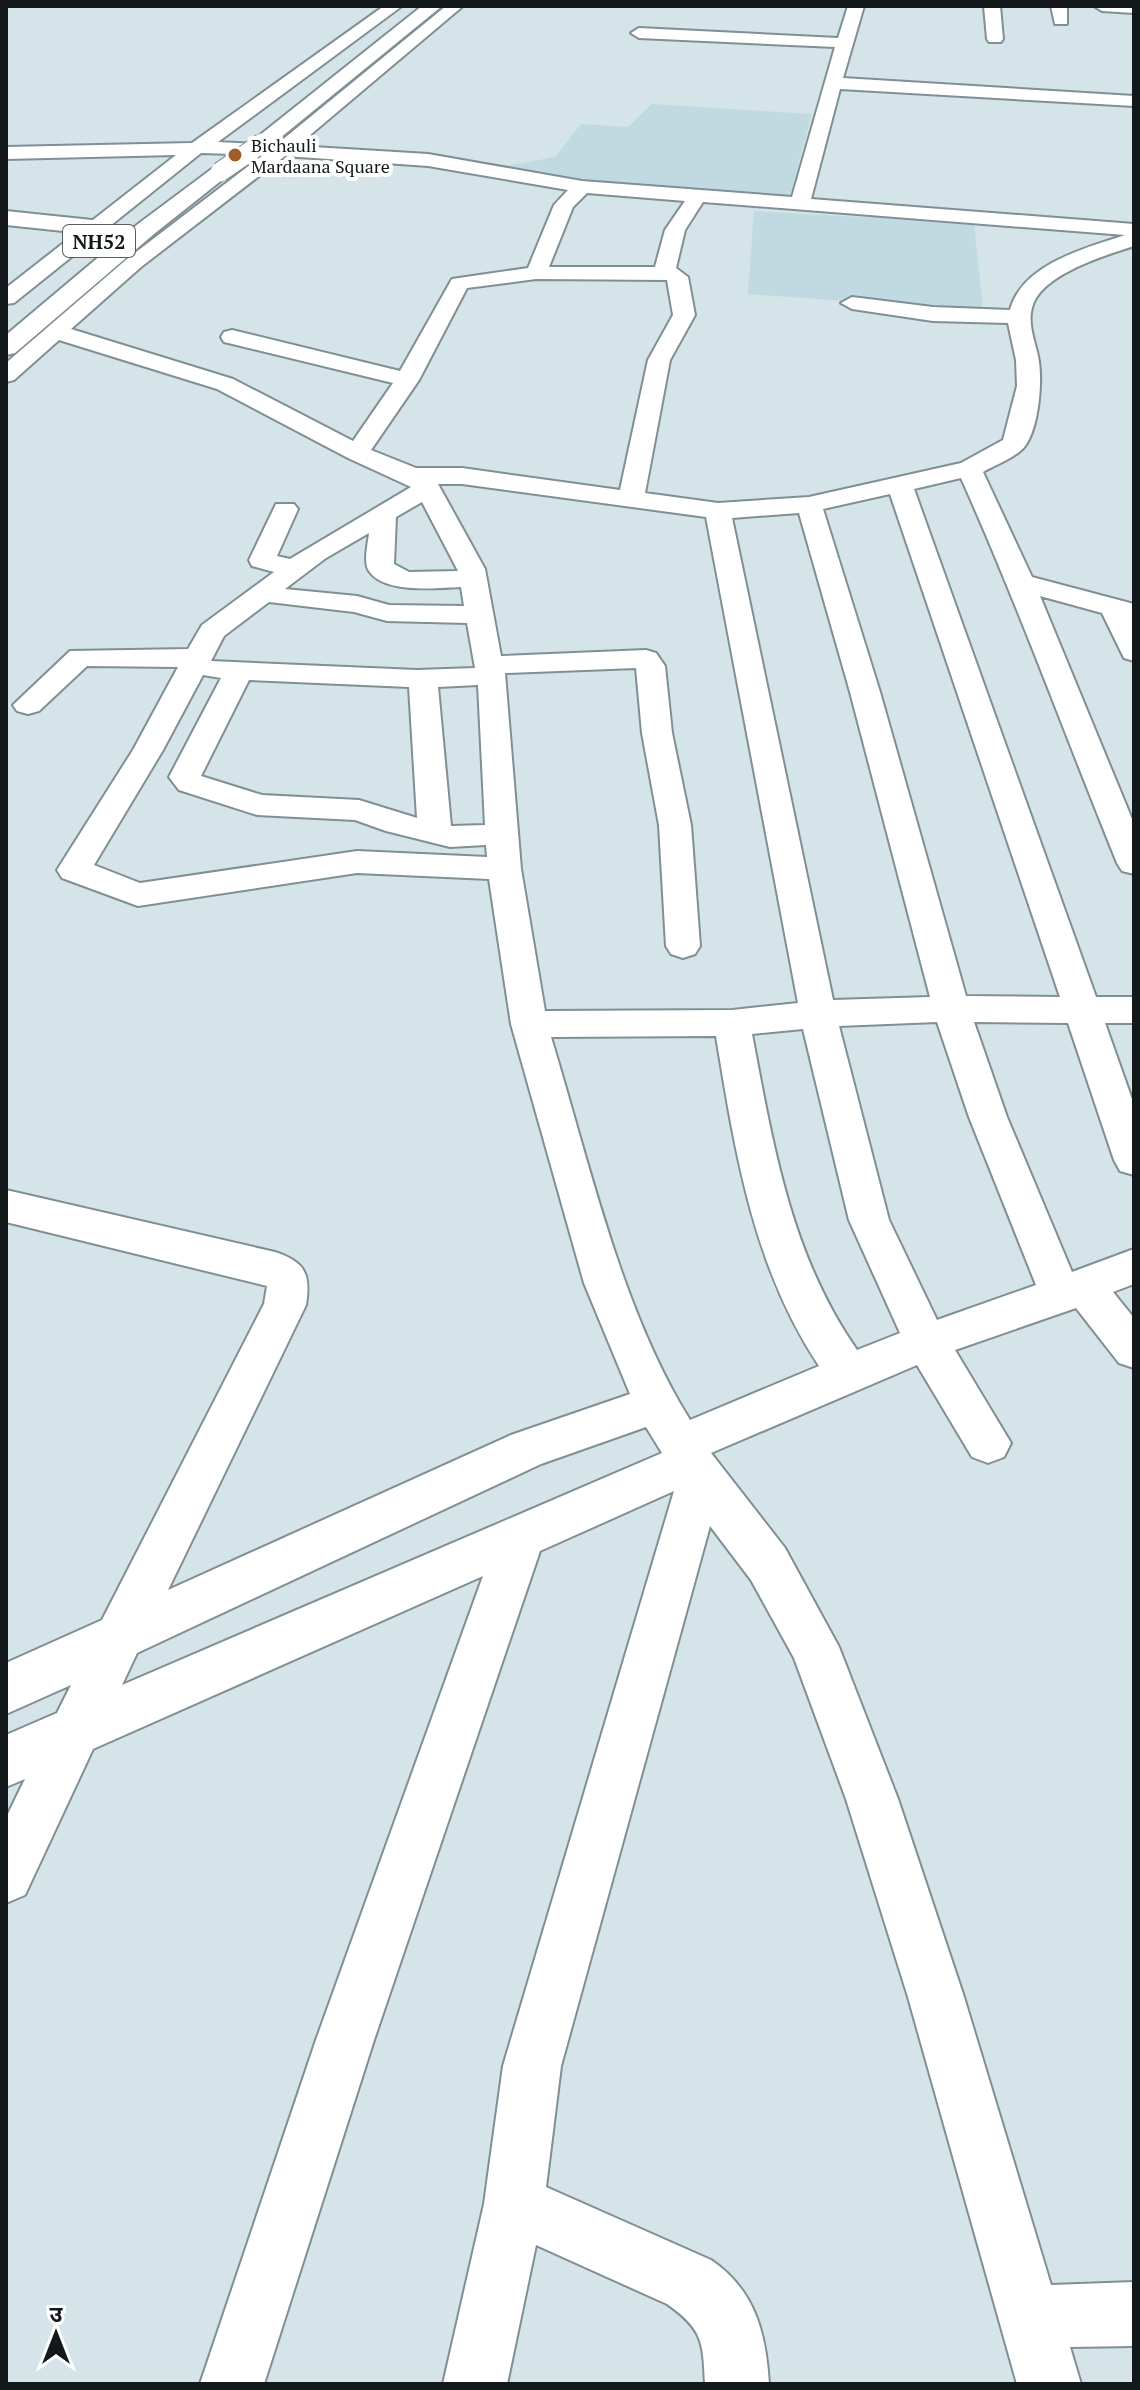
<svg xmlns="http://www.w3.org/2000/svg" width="1140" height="2390" viewBox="0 0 1140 2390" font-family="'PT Serif','Noto Sans Devanagari',serif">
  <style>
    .built { fill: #c1dae1 }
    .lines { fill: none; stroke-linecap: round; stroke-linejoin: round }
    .minor-casing { stroke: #808f94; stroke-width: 4 }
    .major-casing { stroke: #808f94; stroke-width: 4 }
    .highway-casing { stroke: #808f94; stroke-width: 4 }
    .minor { fill: #fff; fill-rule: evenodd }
    .major { fill: #fff; fill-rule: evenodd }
    .highway { fill: #fff; fill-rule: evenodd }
    .highway-bridge-casing { stroke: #808f94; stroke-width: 21; stroke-linecap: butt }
    .highway-bridge { stroke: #fff; stroke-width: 19 }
    .poi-dot { fill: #9f5e29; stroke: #fff; stroke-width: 3 }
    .labels { text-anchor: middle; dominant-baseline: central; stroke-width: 8; stroke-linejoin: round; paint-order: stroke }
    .far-poi-label { font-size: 18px; fill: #13191a; stroke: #fff; text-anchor: start }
    .shield { fill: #fff; stroke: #5a5e5f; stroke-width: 2 }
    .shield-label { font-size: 20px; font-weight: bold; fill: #13191a }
  </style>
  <rect width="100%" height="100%" fill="#d4e4e9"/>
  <g class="built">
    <polygon points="652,104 812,114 790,196 583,182 499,167 555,157 581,124 628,127"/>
    <polygon points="754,211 974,223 983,311 748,294"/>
  </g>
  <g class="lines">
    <defs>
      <g id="minor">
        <path d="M 384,6 L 402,6 L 218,142 L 276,145 L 446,6 L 463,6 L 297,146 L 428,154 L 582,181 L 792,197 L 835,47 L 639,38 L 631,33 L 639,28 L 838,38 L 848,6 L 864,6 L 843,78 L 1134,96 L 1134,106 L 840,89 L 811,199 L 1134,224 L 1134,246 C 1106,255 1047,273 1034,302 C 1026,320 1034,338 1038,356 C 1043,379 1039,427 1025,446 C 1017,457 995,465 983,472 L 1032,577 L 1134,604 L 1134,661 L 1124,658 L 1102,613 L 1040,596 L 1134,824 L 1134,874 L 1122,871 L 1117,863 C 1065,735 1018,605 961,478 L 914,489 L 1096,997 L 1134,997 L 1134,1023 L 1105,1023 L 1134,1105 L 1134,1175 L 1120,1171 L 1114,1160 L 1068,1023 L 974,1022 L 1007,1117 L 1072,1272 L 1134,1249 L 1134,1284 L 1113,1292 L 1134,1318 L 1134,1368 L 1119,1363 L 1076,1308 L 955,1350 L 1011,1443 L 1004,1457 L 988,1463 L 972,1457 L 917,1365 L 711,1453 L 785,1548 L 839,1647 L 898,1799 L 964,1997 L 1051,2285 L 1134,2282 L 1134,2346 L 1070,2347 L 1081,2384 L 1017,2384 L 908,1997 L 846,1799 L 794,1658 L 751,1580 L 710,1526 L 561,2066 L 546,2187 L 711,2260 C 755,2290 766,2333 769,2384 L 705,2384 C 703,2342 703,2329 667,2304 L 536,2245 L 507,2384 L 443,2384 L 484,2204 L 503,2066 L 674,1491 L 540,1551 L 374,2040 L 264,2384 L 200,2384 L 316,2040 L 483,1576 L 93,1749 L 25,1895 L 6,1903 L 6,1818 L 25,1779 L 6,1787 L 6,1735 L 57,1713 L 71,1685 L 6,1714 L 6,1663 L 102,1620 L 264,1304 L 267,1286 L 6,1222 L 6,1190 L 275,1252 C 305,1262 311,1274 306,1305 L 168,1590 L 511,1435 L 630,1394 L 584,1283 L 511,1024 L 489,879 L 357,873 L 138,906 L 62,878 L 57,870 L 133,750 L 178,667 L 87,666 L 39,711 L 28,714 L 17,711 L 13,705 L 70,651 L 188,649 L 202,625 L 274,572 L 252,566 L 249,560 L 276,504 L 294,504 L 298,509 L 277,556 L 290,559 L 411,487 L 348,458 L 217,389 L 59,340 L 14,380 L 6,382 L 6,363 L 127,259 L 263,155 L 201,153 L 14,303 L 6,304 L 6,288 L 176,155 L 6,159 L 6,147 L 192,143 ZM 285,156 L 428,166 L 568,190 L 554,205 L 528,268 L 452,279 L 400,371 L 232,330 L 224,332 L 221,337 L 224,342 L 393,383 L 353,441 L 233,379 L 71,329 L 141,267 ZM 587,193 L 685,201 L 665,230 L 655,267 L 549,267 L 573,207 ZM 703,202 L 1125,235 C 1086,248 1022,264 1010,310 L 933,307 L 852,297 L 841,303 L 852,309 L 933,321 L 1008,323 L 1016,360 L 1017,386 L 1003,440 L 961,463 L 809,497 L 718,503 L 645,493 L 670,360 L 695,315 L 688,277 L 676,268 L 685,230 ZM 536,279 L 667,280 L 673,315 L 648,360 L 620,490 L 462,468 L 416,468 L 371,450 L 419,380 L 467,288 ZM 438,484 L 462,484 L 706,517 L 798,1003 L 732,1010 L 545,1011 L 521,869 L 505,673 L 636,668 L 642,733 L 659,825 L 666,946 L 671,954 L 683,958 L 695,954 L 700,946 L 691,825 L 672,733 L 665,666 L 656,653 L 646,650 L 501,656 L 485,569 ZM 890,494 L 1060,997 L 966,996 L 880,692 L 823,509 ZM 422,502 L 457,569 L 458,571 L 409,572 L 394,564 L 396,517 ZM 799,513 L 850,692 L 930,997 L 833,1000 L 732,518 ZM 369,533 C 368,543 363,563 369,571 C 384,594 437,588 461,587 L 464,606 L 389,605 L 357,596 L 285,589 L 326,558 ZM 269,602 L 354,612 L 387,621 L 467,623 L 475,668 L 417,670 L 211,661 L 224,636 ZM 203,675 L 221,678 L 169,777 L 179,790 L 257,815 L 355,820 L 386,831 L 450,847 L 486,845 L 487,857 L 357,851 L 140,883 L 94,865 L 163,750 ZM 249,680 L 409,687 L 417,818 L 359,800 L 262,795 L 201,776 ZM 478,685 L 485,825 L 451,826 L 438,687 ZM 937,1022 L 969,1117 L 1036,1285 L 937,1320 L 889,1220 L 839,1026 ZM 803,1029 L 849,1220 L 900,1333 L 857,1350 C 791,1256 773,1145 752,1034 ZM 716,1036 C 735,1151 753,1267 819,1366 L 690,1420 C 621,1310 589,1161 551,1037 ZM 646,1427 L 662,1453 L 122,1685 L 137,1653 L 541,1464 Z"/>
        <polygon points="984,6 1000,6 1003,39 1001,42 989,42 987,39"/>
        <polygon points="1051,6 1067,6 1067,24 1055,24"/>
        <polygon points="1094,6 1134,6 1134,13 1102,11"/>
      </g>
      <polygon id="major" points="6,211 92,220 103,227 92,234 6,225"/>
      <g id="highway">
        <polygon points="422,6 442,6 269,147 255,147 252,143 255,139"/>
        <polygon points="220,166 230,172 227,176 154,234 15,353 6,355 6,335 138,224 213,168"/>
      </g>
    </defs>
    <use href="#minor" class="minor-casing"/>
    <use href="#major" class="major-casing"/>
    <use href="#highway" class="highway-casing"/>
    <use href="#minor" class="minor"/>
    <use href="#major" class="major"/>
    <use href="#highway" class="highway"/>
    <defs>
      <polyline id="highway-bridge" points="220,172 262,143"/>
    </defs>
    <use href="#highway-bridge" class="highway-bridge-casing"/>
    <use href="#highway-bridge" class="highway-bridge"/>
  </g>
  <circle class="poi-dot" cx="235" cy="155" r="8"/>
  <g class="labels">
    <g class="far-poi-label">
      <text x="251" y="145">Bichauli<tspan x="251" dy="21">Mardaana Square</tspan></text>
    </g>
    <rect class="shield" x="63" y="225" width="72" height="32" rx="6"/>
    <g class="shield-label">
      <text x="99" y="241">NH52</text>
    </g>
  </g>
  <rect width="1140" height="2390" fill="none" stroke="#13191a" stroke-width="16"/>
  <g transform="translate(56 2334)" stroke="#ffffff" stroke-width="6" paint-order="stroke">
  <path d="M0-6L14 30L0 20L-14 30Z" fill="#13191a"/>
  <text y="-12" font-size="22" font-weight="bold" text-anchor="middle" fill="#13191a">उ</text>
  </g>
</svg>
